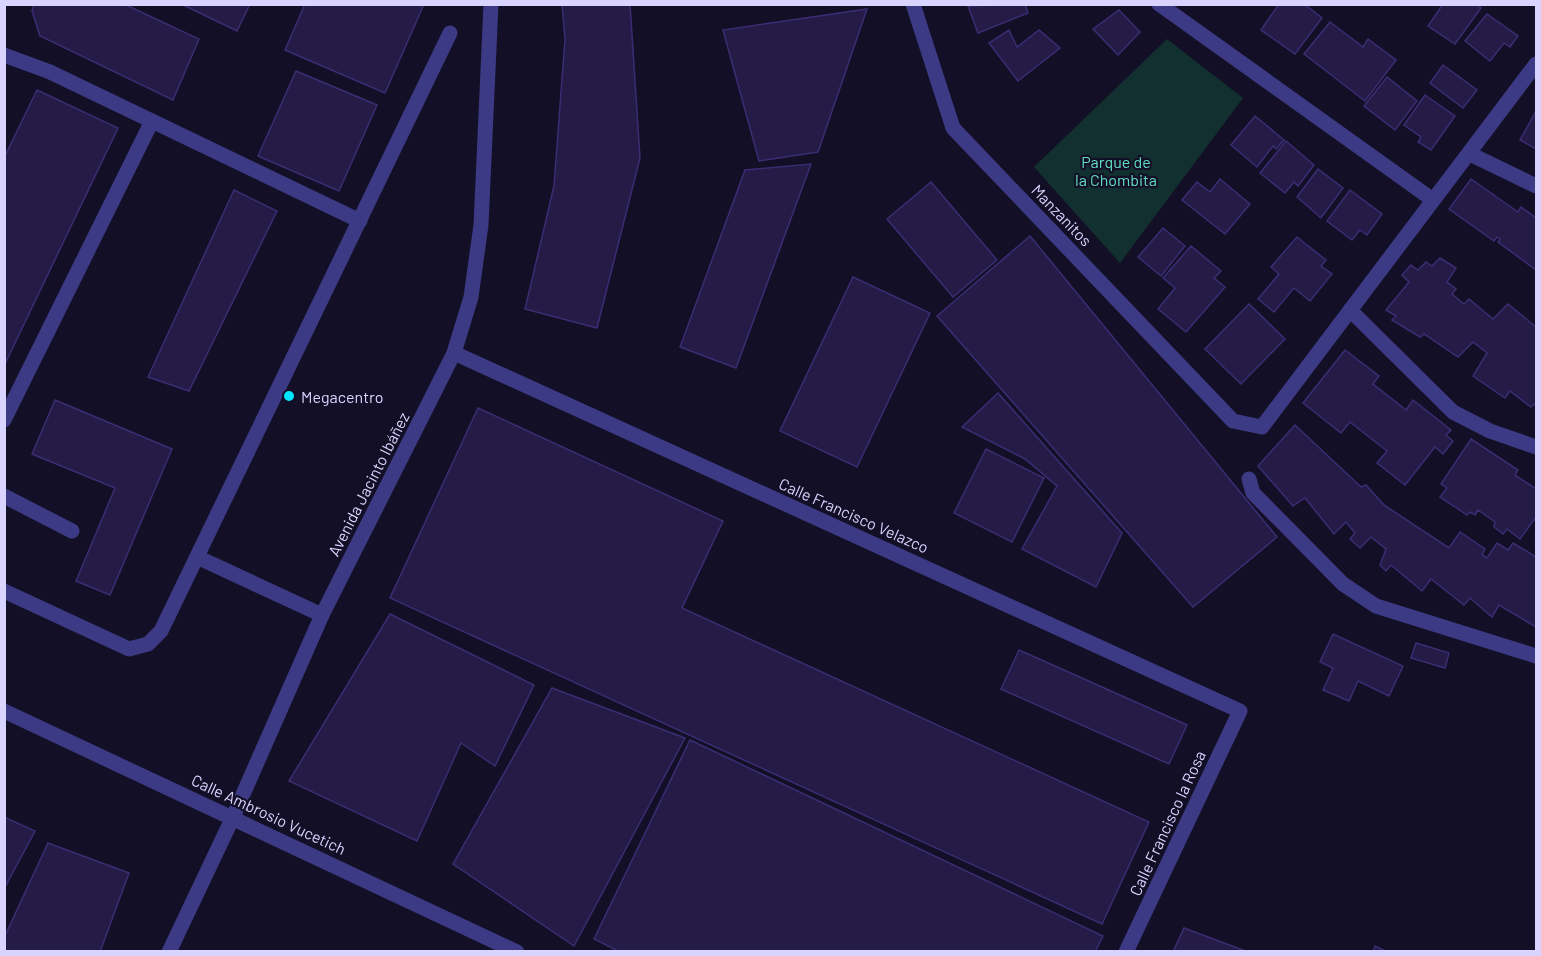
<svg xmlns="http://www.w3.org/2000/svg" width="1541" height="956" viewBox="0 0 1541 956" font-family="Barlow,sans-serif">
  <style>
    .green { fill: #12302f }
    .building { fill: #241b47; stroke: #3b2d73; stroke-width: 1.5 }
    .lines { fill: none; stroke-linecap: round; stroke-linejoin: round }
    .lane { stroke: #3d3a85; stroke-width: 15 }
    .street { stroke: #3d3a85; stroke-width: 15 }
    .poi-dot { fill: #00e5ff; stroke: #130f26; stroke-width: 2 }
    .labels { text-anchor: middle; dominant-baseline: central; stroke-width: 4.5; stroke-linejoin: round; paint-order: stroke }
    .park-label { font-size: 16px; fill: #5fe0c0; stroke: #130f26 }
    .street-label { font-size: 16px; fill: #d9d4ff; stroke: #130f26 }
    .poi-label { font-size: 16px; fill: #d9d4ff; stroke: #130f26; text-anchor: start }
  </style>
  <rect width="100%" height="100%" fill="#130f26"/>
  <polygon class="green" points="1167,39 1243,98 1120,263 1034,167"/>
  <g class="building">
    <polygon points="34,4 124,4 199,39 173,100 40,36 32,11"/>
    <polygon points="181,4 250,4 237,31"/>
    <polygon points="305,4 424,4 385,93 285,50"/>
    <polygon points="562,4 630,4 640,158 597,328 525,309 554,186 565,39"/>
    <polygon points="1025,4 1028,13 978,33 968,6"/>
    <polygon points="1279,4 1304,4 1322,18 1295,54 1261,30"/>
    <polygon points="1443,4 1476,4 1481,8 1455,44 1428,26"/>
    <polygon points="867,9 818,152 759,161 723,30"/>
    <polygon points="1119,10 1140,32 1118,55 1093,29"/>
    <polygon points="1487,14 1518,36 1510,47 1504,43 1490,61 1465,41"/>
    <polygon points="1330,22 1363,47 1368,39 1396,60 1365,101 1304,54"/>
    <polygon points="1009,30 1017,47 1039,30 1060,48 1018,81 989,43"/>
    <polygon points="1443,65 1477,90 1463,108 1430,83"/>
    <polygon points="296,71 377,105 339,191 258,156"/>
    <polygon points="1387,77 1417,101 1395,130 1364,106"/>
    <polygon points="37,90 118,128 4,366 4,158"/>
    <polygon points="1425,95 1455,116 1431,150 1418,142 1421,137 1404,125"/>
    <polygon points="1536,111 1536,149 1520,140"/>
    <polygon points="1255,116 1284,140 1276,149 1273,146 1257,167 1231,145"/>
    <polygon points="1286,141 1314,165 1298,186 1294,182 1285,193 1260,173"/>
    <polygon points="811,164 736,368 680,347 745,170"/>
    <polygon points="1318,169 1343,188 1321,218 1297,197"/>
    <polygon points="1220,179 1250,204 1225,234 1182,200 1197,182 1210,192"/>
    <polygon points="1471,179 1518,212 1521,207 1536,218 1536,270 1498,242 1500,239 1497,237 1494,241 1449,209"/>
    <polygon points="931,182 997,260 953,297 887,219"/>
    <polygon points="234,190 277,211 189,391 148,377"/>
    <polygon points="1350,190 1382,214 1367,235 1360,230 1352,240 1327,221"/>
    <polygon points="1163,228 1185,246 1161,276 1138,257"/>
    <polygon points="1030,236 1277,537 1193,607 937,316"/>
    <polygon points="1297,237 1326,260 1321,266 1332,274 1310,301 1294,288 1274,312 1258,299 1279,274 1271,267"/>
    <polygon points="1191,246 1221,271 1214,278 1225,287 1186,332 1158,309 1175,288 1163,278"/>
    <polygon points="1440,258 1456,268 1447,282 1456,289 1452,294 1464,304 1469,299 1493,319 1508,304 1536,327 1536,403 1531,407 1510,391 1505,398 1473,376 1487,353 1473,342 1458,357 1424,334 1420,337 1392,320 1396,316 1386,310 1409,282 1402,275 1411,265 1418,270 1426,262 1432,266"/>
    <polygon points="853,277 930,313 857,467 780,431"/>
    <polygon points="1249,304 1285,339 1241,384 1205,349"/>
    <polygon points="1345,350 1379,376 1373,384 1406,410 1413,400 1451,430 1446,435 1453,441 1443,454 1435,447 1405,485 1377,463 1387,451 1350,422 1341,433 1303,403"/>
    <polygon points="998,393 1122,533 1096,587 1022,549 1057,486 1025,459 962,427"/>
    <polygon points="55,400 172,449 110,595 76,581 115,488 32,454"/>
    <polygon points="478,408 723,521 682,608 1149,822 1102,924 390,598"/>
    <polygon points="1295,425 1361,487 1366,485 1384,505 1449,548 1460,532 1485,549 1482,555 1487,558 1497,543 1508,550 1513,543 1536,557 1536,627 1499,605 1492,617 1470,598 1464,605 1431,579 1422,591 1391,565 1386,571 1380,565 1386,549 1371,537 1360,548 1350,539 1355,533 1346,522 1334,534 1305,498 1293,506 1258,466"/>
    <polygon points="1471,439 1518,470 1515,475 1536,489 1536,517 1520,539 1507,529 1503,534 1494,527 1495,522 1478,510 1475,515 1470,512 1467,515 1440,497 1447,488 1441,484"/>
    <polygon points="986,449 1044,478 1012,542 954,513"/>
    <polygon points="390,614 534,685 495,766 461,743 417,841 289,781"/>
    <polygon points="1333,634 1403,666 1389,696 1358,681 1349,701 1323,690 1333,668 1320,662"/>
    <polygon points="1416,643 1449,653 1445,668 1411,658"/>
    <polygon points="1019,650 1187,725 1169,764 1001,689"/>
    <polygon points="552,688 685,738 574,946 453,864"/>
    <polygon points="690,740 1103,936 1095,952 620,952 594,939"/>
    <polygon points="4,817 35,831 4,889"/>
    <polygon points="48,843 129,873 100,952 4,952 4,938"/>
    <polygon points="1184,928 1248,952 1173,952"/>
    <polygon points="1375,946 1387,952 1373,952"/>
  </g>
  <g class="lines">
    <g class="lane">
      <polyline points="4,55 50,72 360,221"/>
      <polyline points="4,420 152,121"/>
      <polyline points="4,496 72,531"/>
      <polyline points="197,557 322,615"/>
      <polyline points="4,591 129,649 148,644 161,631 450,33"/>
    </g>
    <g class="street">
      <polyline points="913,4 953,128 1233,421 1262,427 1536,64"/>
      <polyline points="1159,4 1433,200"/>
      <polyline points="1470,154 1536,186"/>
      <polyline points="1350,310 1453,412 1490,431 1536,447"/>
      <polyline points="454,353 1240,711 1126,952"/>
      <polyline points="1249,479 1253,493 1343,584 1376,606 1536,656"/>
      <polyline points="4,711 517,952"/>
      <polyline points="169,952 233,817 322,615 454,353 471,297 481,225 491,4"/>
    </g>
  </g>
  <circle class="poi-dot" cx="289" cy="396" r="6"/>
  <g class="labels">
    <g class="park-label">
      <text x="1116" y="161">Parque de<tspan x="1116" dy="18">la Chombita</tspan></text>
    </g>
    <g class="street-label">
      <text transform="translate(1062 215) rotate(46)">Manzanitos</text>
      <text transform="translate(368 484) rotate(-63)">Avenida Jacinto Ibáñez</text>
      <text transform="translate(854 515) rotate(24)">Calle Francisco Velazco</text>
      <text transform="translate(269 814) rotate(25)">Calle Ambrosio Vucetich</text>
      <text transform="translate(1167 823) rotate(-65)">Calle Francisco la Rosa</text>
    </g>
    <g class="poi-label">
      <text x="301" y="396">Megacentro</text>
    </g>
  </g>
  <rect width="1541" height="956" fill="none" stroke="#d9d4ff" stroke-width="12"/>
</svg>
